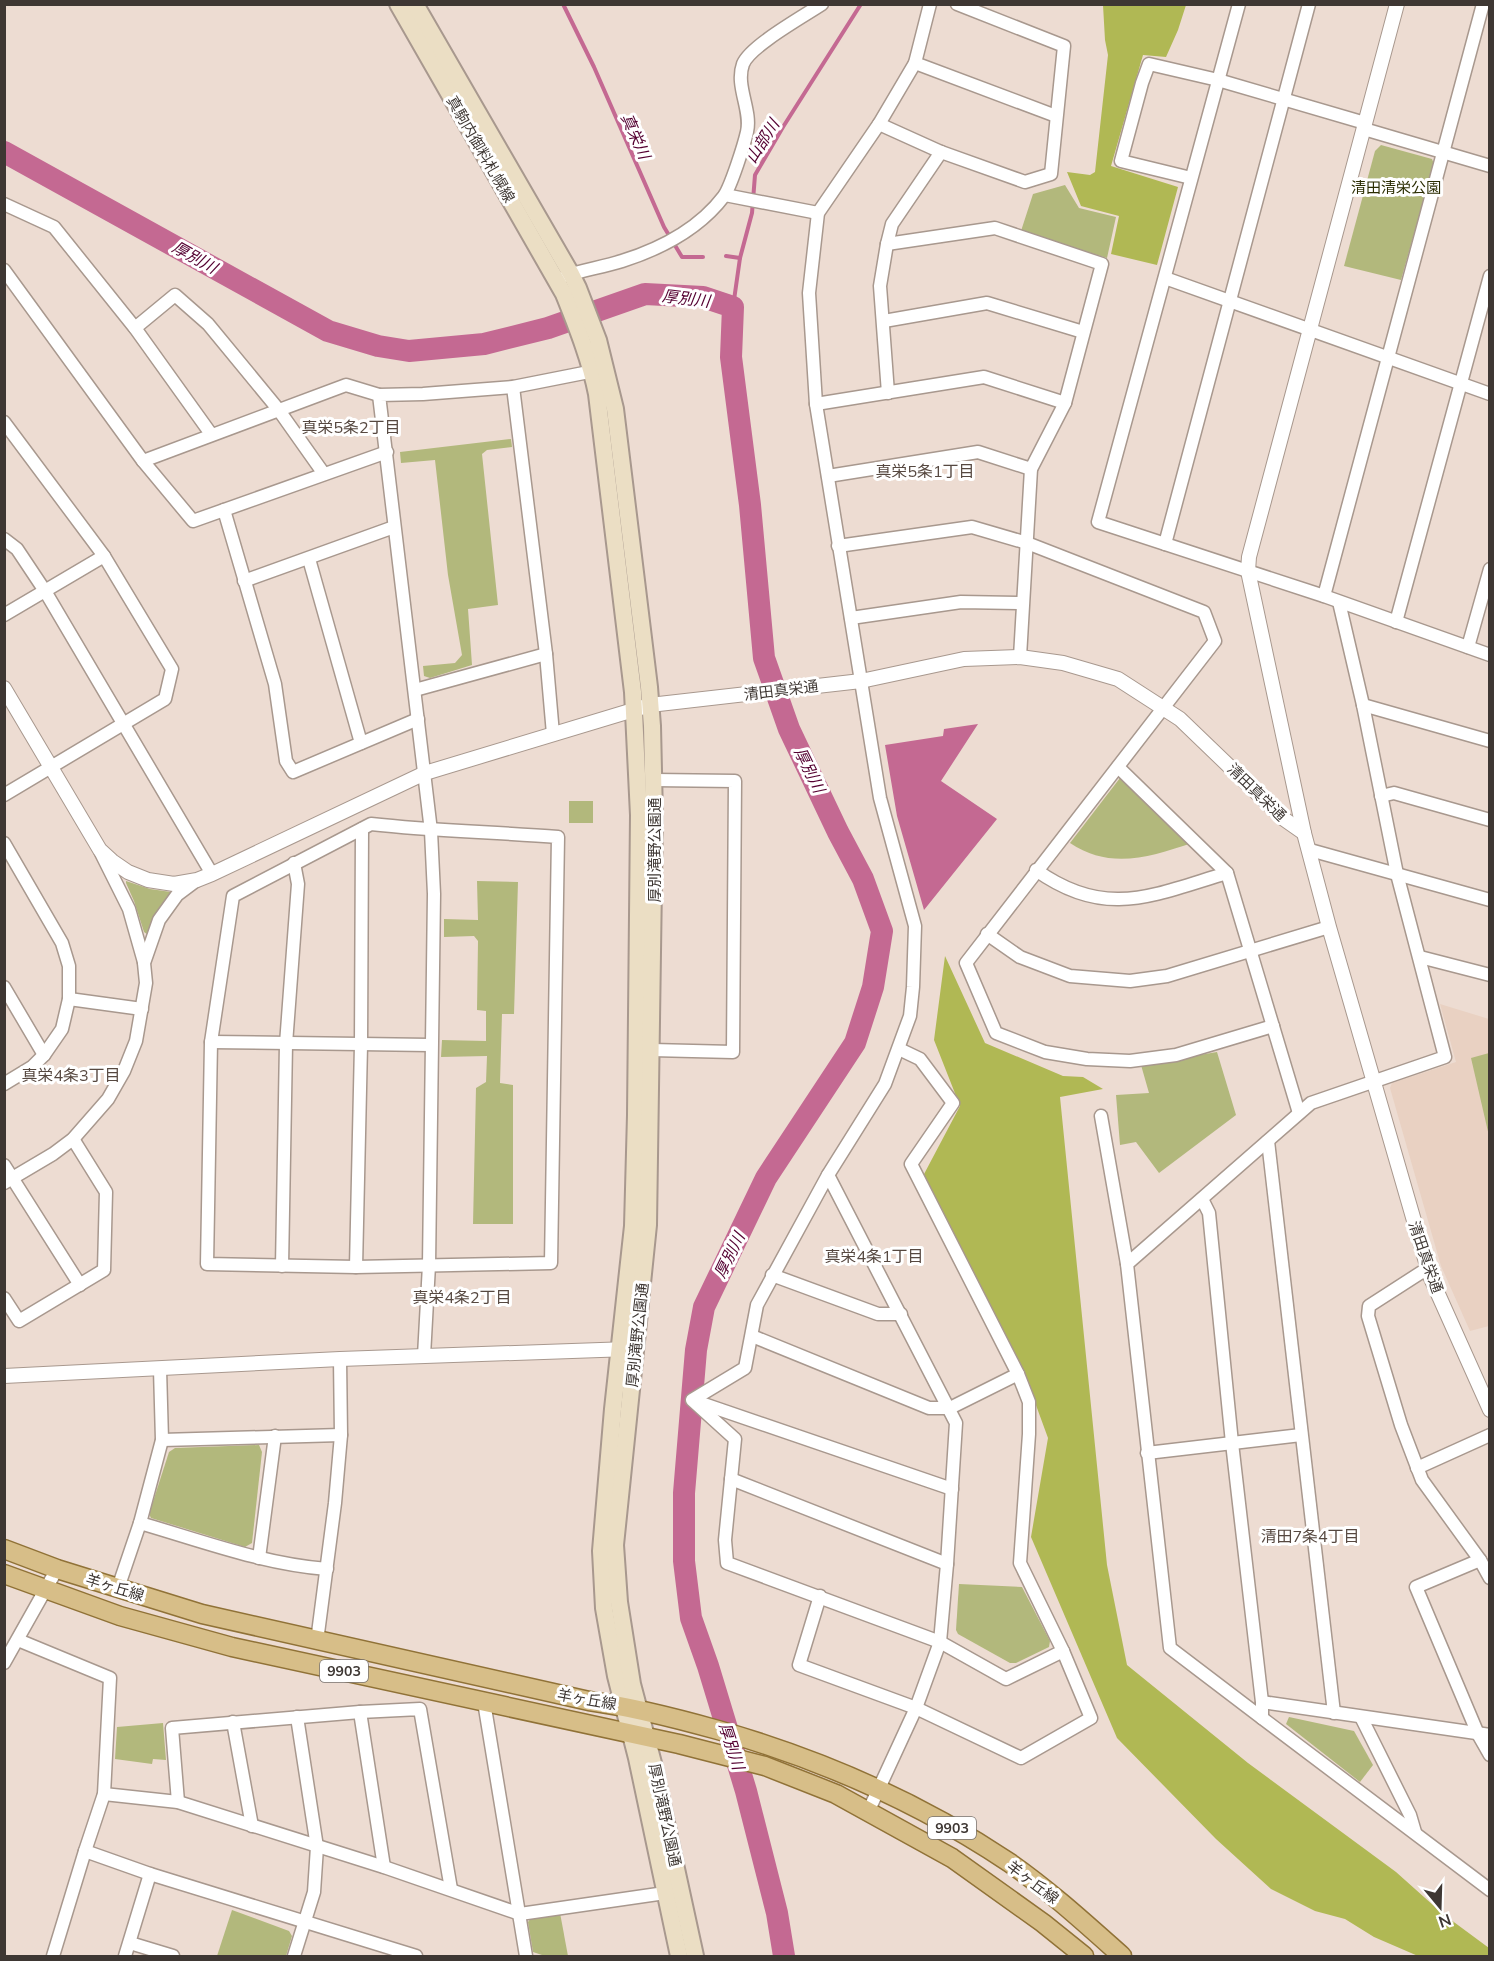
<svg xmlns="http://www.w3.org/2000/svg" width="1494" height="1961" viewBox="0 0 1494 1961" font-family="Mulish,'Noto Sans JP',sans-serif">
  <style>
    .built { fill: #e9d1c2 }
    .green { fill: #b2b87c }
    .forest { fill: #b0b854 }
    .water { fill: #c46992 }
    .lines { fill: none; stroke-linecap: round; stroke-linejoin: round }
    .stream { stroke: #c46992; stroke-width: 4 }
    .river { stroke: #c46992; stroke-width: 22 }
    .minor-casing { stroke: #a8988e; stroke-width: 15 }
    .tertiary-casing { stroke: #a8988e; stroke-width: 16 }
    .secondary-casing { stroke: #a8988e; stroke-width: 20 }
    .primary-casing { stroke: #907237; stroke-width: 21 }
    .minor { stroke: #fff; stroke-width: 12 }
    .tertiary { stroke: #fff; stroke-width: 14 }
    .secondary { stroke: #ebdec4; stroke-width: 16 }
    .primary { stroke: #d7be88; stroke-width: 18 }
    .labels { text-anchor: middle; dominant-baseline: central; stroke-width: 6; stroke-linejoin: round; paint-order: stroke }
    .shield { fill: #fff; stroke: #787370; stroke-width: 1.5 }
    .shield-label { font-size: 14px; font-weight: bold; fill: #3e3733 }
    .street-label { font-size: 15px; fill: #3e3733; stroke: #fff }
    .park-label { font-size: 15px; fill: #2b2d02; stroke: #fff }
    .water-label { font-size: 16px; font-style: italic; fill: #540031; stroke: #fff }
    .neighbourhood-label { font-size: 16px; fill: #564840; stroke: #fff }
  </style>
  <rect width="100%" height="100%" fill="#eddcd2"/>
  <polygon class="built" points="1440,1004 1489,1019 1489,1326 1470,1331 1441,1266 1390,1088 1392,1083 1456,1062"/>
  <g class="green">
    <polygon points="1381,145 1432,159 1434,164 1401,280 1344,266 1375,151"/>
    <polygon points="1065,185 1079,208 1116,217 1107,258 1021,231 1033,194"/>
    <polygon points="511,439 512,447 487,450 482,454 498,605 468,609 472,665 430,678 424,676 423,666 455,663 462,655 448,575 435,460 401,463 400,452"/>
    <path d="M 1120,778 L 1126,778 L 1192,843 C 1150,857 1110,870 1070,843 Z"/>
    <rect x="569" y="801" width="24" height="22"/>
    <polygon points="126,881 150,889 171,892 171,897 151,925 147,934 144,932 134,901 126,883"/>
    <polygon points="477,881 518,882 514,1014 502,1014 500,1083 513,1085 513,1224 473,1224 476,1088 486,1082 487,1056 441,1057 442,1040 486,1041 486,1011 477,1010 478,941 474,936 444,937 444,919 478,920"/>
    <polygon points="1217,1052 1236,1115 1159,1173 1136,1142 1120,1145 1116,1095 1149,1093 1141,1065"/>
    <polygon points="1489,1053 1490,1053 1489,1136 1471,1058"/>
    <polygon points="259,1445 262,1452 252,1543 245,1547 151,1518 149,1514 169,1452 175,1448"/>
    <polygon points="959,1584 1022,1587 1050,1641 1049,1647 1016,1663 1010,1663 958,1634 956,1630"/>
    <polygon points="1289,1717 1354,1731 1373,1765 1360,1782 1286,1724"/>
    <polygon points="163,1723 166,1760 153,1759 152,1764 115,1759 117,1727"/>
    <polygon points="232,1910 289,1931 292,1936 286,1956 217,1956"/>
    <polygon points="560,1913 568,1956 545,1956 533,1952 528,1922 531,1918"/>
  </g>
  <g class="forest">
    <polygon points="1103,5 1186,5 1178,30 1166,57 1143,55 1111,166 1178,187 1157,265 1111,254 1119,216 1081,206 1067,172 1090,175 1095,172 1108,55 1105,40"/>
    <polygon points="945,956 985,1043 1063,1076 1083,1077 1103,1089 1060,1097 1107,1565 1127,1665 1248,1763 1396,1872 1443,1914 1489,1948 1489,1956 1418,1956 1374,1937 1345,1919 1315,1911 1271,1889 1216,1839 1117,1738 1031,1537 1048,1438 1022,1367 923,1176 960,1106 934,1040"/>
  </g>
  <polygon class="water" points="978,724 941,781 997,819 924,910 897,816 885,745 943,736 944,729"/>
  <g class="lines">
    <g class="stream">
      <polyline points="563,4 594,67 664,227 682,257 703,257"/>
      <polyline points="726,256 740,258"/>
      <polyline points="733,307 740,258 752,213 755,175 783,127 861,4"/>
    </g>
    <polyline class="river" points="4,152 328,331 378,346 409,351 484,344 548,328 645,294 703,297 733,307 731,357 750,505 764,658 789,729 838,832 863,879 882,931 873,987 855,1043 766,1178 704,1307 696,1350 684,1493 684,1561 691,1618 708,1666 746,1791 777,1913 784,1956"/>
    <defs>
      <g id="minor">
        <polyline points="930,4 915,63 879,124 818,213 809,293 816,404 880,798 915,926 913,987 910,1016 885,1084 828,1175 757,1305 745,1368 692,1400 735,1439 725,1540 727,1563 940,1642 1006,1679 1063,1651"/>
        <polyline points="1239,4 1098,522 1324,596 1490,655"/>
        <polyline points="915,63 1056,116"/>
        <polyline points="879,124 941,152 1025,182 1051,174 1064,46 957,4"/>
        <polyline points="1364,129 1490,166"/>
        <polyline points="1191,178 1121,161 1142,83 1149,64 1218,80 1365,123"/>
        <polyline points="725,195 818,213"/>
        <polyline points="4,204 54,227 135,328 211,434"/>
        <polyline points="887,244 995,228 1102,264 1065,403 1031,469 1020,657"/>
        <polyline points="4,270 143,461 193,521 387,452"/>
        <path d="M 565,276 C 583,270 603,267 622,261 C 660,249 699,229 724,196 C 731,186 744,145 747,132 C 752,110 735,86 743,64 C 750,46 804,16 822,4"/>
        <polyline points="1165,278 1490,394"/>
        <polyline points="884,321 987,303 1083,332"/>
        <polyline points="135,328 175,295 208,324 278,409 324,474"/>
        <polyline points="513,387 546,654 553,734"/>
        <polyline points="888,393 880,286 887,244 892,224 941,152"/>
        <polyline points="816,404 984,377 1065,403"/>
        <polyline points="4,422 104,556 172,669 165,699 4,795"/>
        <polyline points="143,461 346,385 379,395"/>
        <polyline points="828,476 978,452 1031,469"/>
        <polyline points="224,510 275,684 286,761 293,772 418,719"/>
        <polyline points="4,539 17,549 45,591 212,874"/>
        <polyline points="1165,544 1309,4"/>
        <polyline points="838,546 972,527 1027,543 1204,612 1215,641 966,963 996,1033 1045,1052 1087,1059 1130,1061 1176,1055 1273,1026"/>
        <polyline points="309,559 361,743"/>
        <polyline points="244,581 394,527"/>
        <polyline points="1324,596 1483,4"/>
        <polyline points="1339,602 1363,705 1397,874 1445,1057 1311,1103 1127,1264 1170,1648 1262,1718 1262,1702 1490,1735"/>
        <polyline points="4,615 104,556"/>
        <polyline points="851,618 961,602 1022,603"/>
        <polyline points="1396,622 1490,276"/>
        <polyline points="1468,647 1490,569"/>
        <polyline points="415,690 546,654"/>
        <polyline points="1363,705 1490,741"/>
        <polyline points="1118,767 1227,873 1299,1113"/>
        <polyline points="1381,796 1394,793 1490,820"/>
        <path d="M 371,824 C 433,831 495,832 558,837 L 551,1263 L 356,1267 L 207,1264 L 211,1042 L 233,896 Z"/>
        <polyline points="4,843 62,943 69,966 69,999 62,1029 44,1055 32,1067 4,1084"/>
        <polyline points="1310,850 1490,900"/>
        <polyline points="101,853 129,909 144,962"/>
        <path d="M 1036,870 C 1106,920 1153,895 1227,873"/>
        <polyline points="987,934 1020,957 1070,976 1130,981 1167,976 1329,927"/>
        <polyline points="1420,957 1490,975"/>
        <polyline points="4,987 44,1055"/>
        <polyline points="69,999 142,1009"/>
        <polyline points="211,1042 430,1045"/>
        <polyline points="652,1050 733,1052 735,781 654,780"/>
        <polyline points="1101,1116 1127,1264"/>
        <polyline points="1268,1141 1334,1713"/>
        <polyline points="4,1165 80,1285"/>
        <polyline points="828,1175 956,1423 947,1564 940,1642 916,1708 868,1812"/>
        <polyline points="4,1183 53,1154 73,1139 108,1099 124,1071 136,1041 146,983 144,963 159,920 177,895 197,880"/>
        <polyline points="1202,1199 1209,1213 1232,1443 1262,1702"/>
        <polyline points="282,1266 286,1044 298,884 294,863"/>
        <polyline points="356,1267 361,1045 362,829"/>
        <polyline points="1428,1268 1369,1306 1368,1316 1401,1425 1422,1480 1480,1560 1490,1578"/>
        <polyline points="772,1275 878,1314 901,1314"/>
        <polyline points="4,1298 19,1321 104,1270 106,1192 73,1139"/>
        <polyline points="752,1336 929,1408 950,1408 1018,1374"/>
        <polyline points="424,1356 429,1265 434,894 431,831 379,395 423,394 513,387 599,370"/>
        <polyline points="698,1402 952,1489"/>
        <polyline points="162,1440 341,1435"/>
        <polyline points="1147,1453 1301,1435"/>
        <polyline points="1417,1468 1490,1435"/>
        <polyline points="731,1479 947,1564"/>
        <path d="M 140,1523 C 202,1541 263,1564 327,1569"/>
        <polyline points="259,1558 275,1436"/>
        <polyline points="1480,1560 1416,1587 1478,1734 1490,1755"/>
        <polyline points="118,1588 140,1523 162,1440 160,1369"/>
        <polyline points="820,1596 799,1665 916,1708 1021,1758 1091,1718 1063,1651 1020,1563 1029,1434 1029,1402 1018,1374 911,1164 953,1103 920,1059 899,1049"/>
        <polyline points="18,1640 110,1678 104,1794 85,1851 150,1874 416,1956"/>
        <polyline points="317,1641 335,1503 341,1435 340,1359"/>
        <polyline points="4,1663 57,1569"/>
        <polyline points="484,1702 526,1956"/>
        <polyline points="360,1712 384,1867"/>
        <polyline points="1361,1717 1410,1815 1415,1832"/>
        <polyline points="1262,1718 1490,1890"/>
        <polyline points="233,1722 252,1826"/>
        <polyline points="104,1794 178,1802 384,1867 520,1914 665,1893"/>
        <polyline points="178,1802 172,1728 360,1712 420,1709 451,1889"/>
        <polyline points="130,1943 173,1956"/>
        <polyline points="53,1956 85,1851"/>
        <polyline points="125,1956 150,1874"/>
        <polyline points="294,1956 314,1892 317,1847 297,1717"/>
      </g>
      <g id="tertiary">
        <polyline points="4,688 100,850 112,861 128,872 148,880 174,884 197,880 212,874 425,773 650,705 861,681 964,659 1020,657 1063,663 1118,679 1180,719 1284,819 1304,833 1329,927 1430,1276 1490,1410"/>
        <polyline points="1304,833 1248,571 1249,557 1397,4"/>
        <polyline points="4,1376 340,1359 629,1349"/>
      </g>
      <g id="secondary">
        <path d="M 398,4 L 564,294 C 577,327 590,359 597,394 L 633,692 L 639,815 L 636,1115 L 633,1226 L 613,1409 L 601,1551 L 604,1608 L 616,1676 L 637,1758 L 679,1956"/>
        <polyline points="415,4 571,274 578,288 598,340 615,409 649,687 652,726 654,816 648,1225 615,1545 619,1602 632,1684 653,1763 695,1956"/>
      </g>
      <g id="primary">
        <path d="M 4,1549 L 57,1569 L 202,1614 L 589,1701 C 633,1707 675,1718 718,1730 C 823,1760 919,1802 1010,1863 C 1050,1891 1086,1924 1122,1956"/>
        <polyline points="4,1574 120,1616 232,1647 679,1744 765,1766 836,1794 952,1858 1043,1923 1084,1956"/>
      </g>
    </defs>
    <use href="#minor" class="minor-casing"/>
    <use href="#tertiary" class="tertiary-casing"/>
    <use href="#secondary" class="secondary-casing"/>
    <use href="#primary" class="primary-casing"/>
    <use href="#minor" class="minor"/>
    <use href="#tertiary" class="tertiary"/>
    <use href="#secondary" class="secondary"/>
    <use href="#primary" class="primary"/>
  </g>
  <g class="labels">
    <g class="shield">
      <rect x="320" y="1660" width="48" height="22" rx="4.5"/>
      <rect x="928" y="1817" width="48" height="22" rx="4.5"/>
    </g>
    <g class="shield-label">
      <text x="344" y="1671">9903</text>
      <text x="952" y="1828">9903</text>
    </g>
    <g class="street-label">
      <text transform="translate(481 149) rotate(60)">真駒内御料札幌線</text>
      <text transform="translate(781 690) rotate(-7)">清田真栄通</text>
      <text transform="translate(1257 792) rotate(44)">清田真栄通</text>
      <text transform="translate(654 850) rotate(-90)">厚別滝野公園通</text>
      <text transform="translate(1426 1257) rotate(71)">清田真栄通</text>
      <text transform="translate(637 1335) rotate(-84)">厚別滝野公園通</text>
      <text transform="translate(115 1587) rotate(17)">羊ヶ丘線</text>
      <text transform="translate(587 1699) rotate(10)">羊ヶ丘線</text>
      <text transform="translate(665 1815) rotate(78)">厚別滝野公園通</text>
      <text transform="translate(1033 1882) rotate(37)">羊ヶ丘線</text>
    </g>
    <g class="park-label">
      <text x="1396" y="187">清田清栄公園</text>
    </g>
    <g class="water-label">
      <text transform="translate(636 136) rotate(66)">真栄川</text>
      <text transform="translate(762 141) rotate(-58)">山部川</text>
      <text transform="translate(195 257) rotate(29)">厚別川</text>
      <text transform="translate(686 298) rotate(7)">厚別川</text>
      <text transform="translate(810 770) rotate(64)">厚別川</text>
      <text transform="translate(729 1255) rotate(-64)">厚別川</text>
      <text transform="translate(732 1746) rotate(72)">厚別川</text>
    </g>
    <g class="neighbourhood-label">
      <text x="351" y="427">真栄5条2丁目</text>
      <text x="925" y="471">真栄5条1丁目</text>
      <text x="71" y="1075">真栄4条3丁目</text>
      <text x="874" y="1256">真栄4条1丁目</text>
      <text x="462" y="1297">真栄4条2丁目</text>
      <text x="1310" y="1536">清田7条4丁目</text>
    </g>
  </g>
  <rect width="1494" height="1961" fill="none" stroke="#3e3733" stroke-width="12"/>
  <g transform="translate(1440 1907) rotate(161)" stroke="#ffffff" stroke-width="4.5" paint-order="stroke">
  <path d="M0-4.5L10 22L0 15L-10 22Z" fill="#3e3733"/>
  <text y="-9" font-size="16" font-weight="bold" text-anchor="middle" fill="#3e3733">N</text>
  </g>
</svg>
